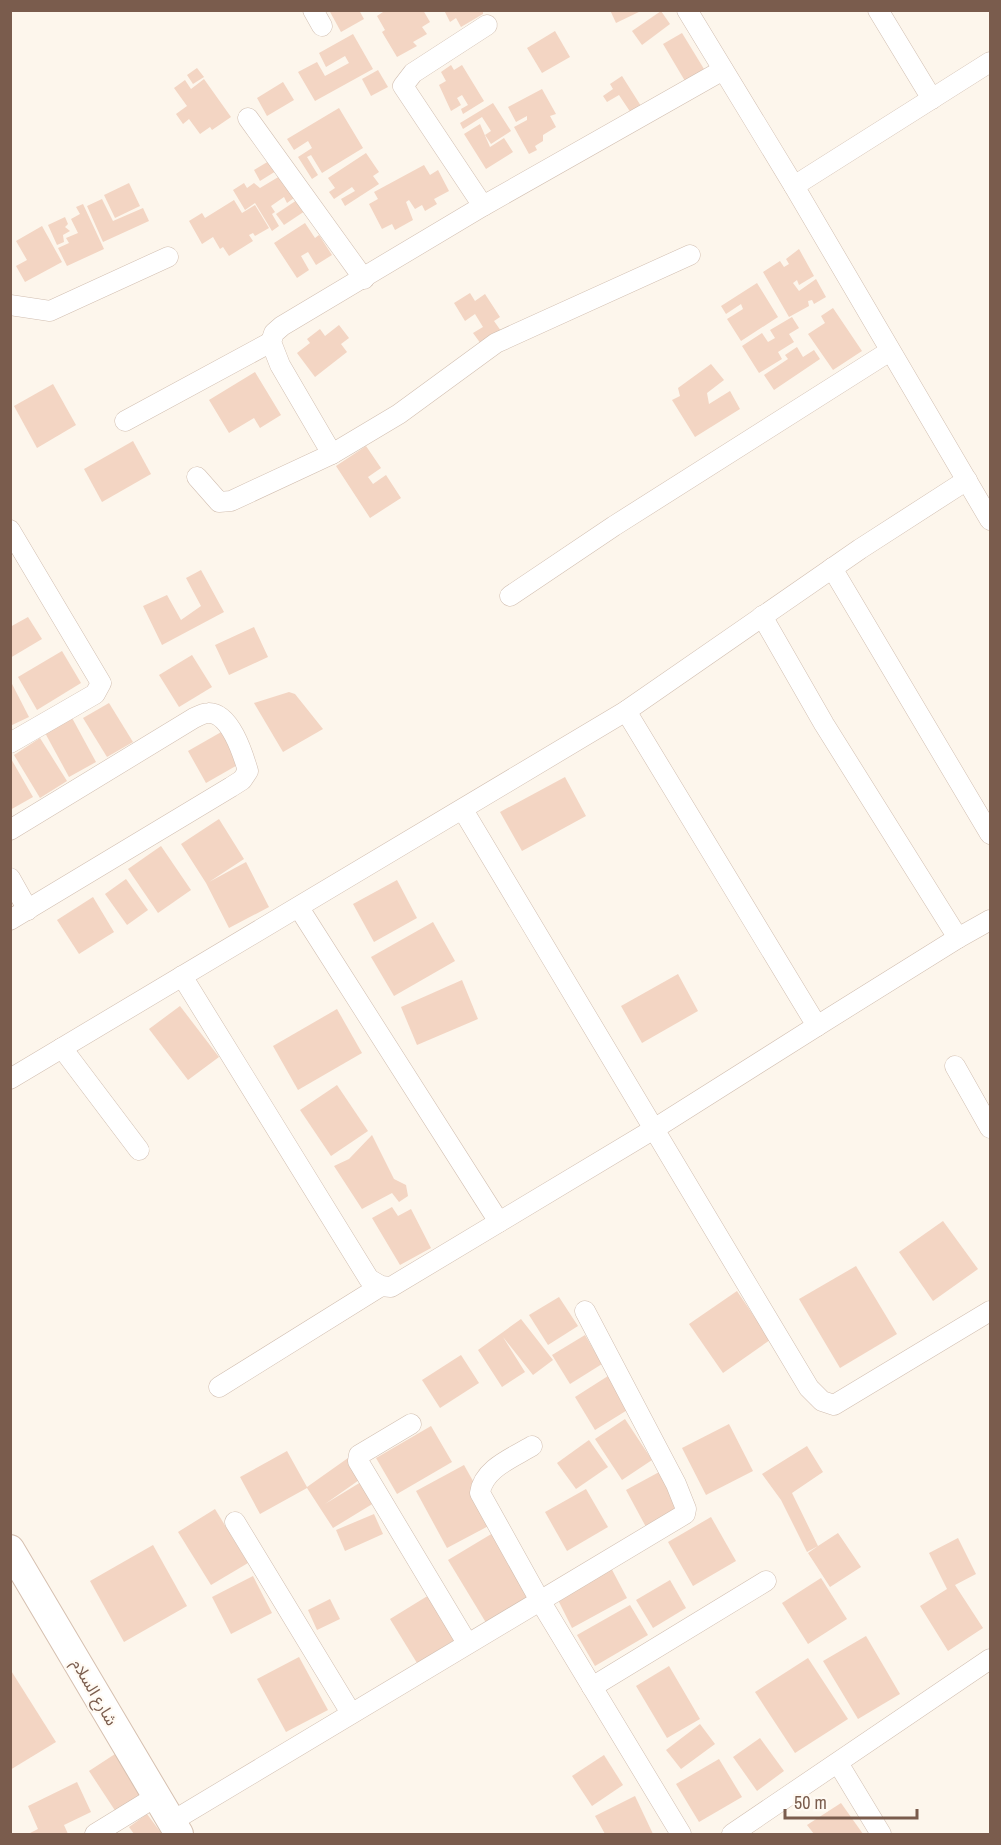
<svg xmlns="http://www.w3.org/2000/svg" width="1001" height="1845" viewBox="0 0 1001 1845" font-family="'Archivo Narrow','Noto Sans Arabic',sans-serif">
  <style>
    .building { fill: #f3d5c3 }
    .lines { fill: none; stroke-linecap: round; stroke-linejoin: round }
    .minor-casing { stroke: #d1beb0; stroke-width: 21 }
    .secondary-casing { stroke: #d6c0b0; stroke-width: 30 }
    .minor { stroke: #fff; stroke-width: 20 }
    .secondary { stroke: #fff; stroke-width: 28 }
    .labels { text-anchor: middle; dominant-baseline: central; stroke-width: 4.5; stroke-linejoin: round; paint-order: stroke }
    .street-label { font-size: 16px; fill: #7a5c4d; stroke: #fffaf3 }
  </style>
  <rect width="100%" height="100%" fill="#fdf6ec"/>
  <g class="building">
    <polygon points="329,10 359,10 364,19 341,32"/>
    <polygon points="386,10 423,10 430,22 422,27 427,34 413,42 417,46 397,57 382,32 385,30 377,16"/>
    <polygon points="444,10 483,10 483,14 461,27 456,18 450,22"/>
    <polygon points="610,10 643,10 616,23"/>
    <polygon points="661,11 670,24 642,45 632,31"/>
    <polygon points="555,31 570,57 542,73 527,48"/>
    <polygon points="682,33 704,69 685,81 663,44"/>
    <polygon points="353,34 373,69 315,101 298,72 317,62 325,76 349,63 345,56 326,67 319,53"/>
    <polygon points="451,65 454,70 462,65 484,101 463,114 461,109 468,105 462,95 457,98 461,105 451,111 439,85 446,81 441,72"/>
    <polygon points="197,68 204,77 193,84 187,75"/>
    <polygon points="378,70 388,87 371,96 362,79"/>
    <polygon points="622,76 641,106 631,113 619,95 607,102 603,96 613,89 610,84"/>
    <polygon points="204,79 231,117 212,130 210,127 200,134 189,119 183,124 176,114 187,106 174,88 185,80 191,89"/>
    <polygon points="283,82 294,100 267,116 257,98"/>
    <polygon points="542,89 556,114 550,116 556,127 543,135 543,141 535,146 537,150 529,154 514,127 527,120 527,116 516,122 508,107"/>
    <polygon points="493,103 511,131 491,144 485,135 491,131 482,117 463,129 460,123"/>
    <polygon points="339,108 363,148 322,173 311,155 307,157 318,175 312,179 298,157 312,148 308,141 294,150 287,139"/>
    <polygon points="480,124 490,147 504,138 513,152 486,169 464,134"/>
    <polygon points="366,153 379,172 373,176 379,184 345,206 341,199 355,191 352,187 334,199 329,192 335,188 328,178"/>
    <polygon points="269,161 276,171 260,181 254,170"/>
    <polygon points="424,165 430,175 438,170 449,191 434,199 437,204 425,211 422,205 415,209 409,200 406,202 413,220 395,230 392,224 382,229 369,204 378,199 374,192"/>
    <polygon points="280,176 294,198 287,203 284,197 271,206 275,212 272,214 279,226 272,231 255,203 245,210 233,190 244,183 247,188 254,183 260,188"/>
    <polygon points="129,183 140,206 115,218 104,195"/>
    <polygon points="300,198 308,209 284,225 276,214"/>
    <polygon points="102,199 113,221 143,208 149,221 103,242 87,206"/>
    <polygon points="234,200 242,213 255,205 269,228 255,236 253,233 249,235 253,241 229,256 223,247 220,249 213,237 202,244 189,221 202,213 205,218"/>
    <polygon points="83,204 104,249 67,266 58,248 69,243 66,238 78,233 71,219 80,214 76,207"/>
    <polygon points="65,217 68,224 65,227 70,231 63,235 64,242 57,245 48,225"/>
    <polygon points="305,223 315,238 319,235 332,255 316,265 308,252 301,256 309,270 297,278 274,243"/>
    <polygon points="42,226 62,262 25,282 16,266 27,260 16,241"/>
    <polygon points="799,249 814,276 799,285 797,280 793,283 799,291 816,279 826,297 814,304 812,300 808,301 809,306 789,317 763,272 780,261 784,267 789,264 786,259"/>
    <polygon points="757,283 778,317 741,341 727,319 743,309 741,304 726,314 721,306"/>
    <polygon points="470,293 475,301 485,294 500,317 494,321 501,331 481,344 473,333 483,327 475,314 465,321 454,303"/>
    <polygon points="833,308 862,351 833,370 808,334 825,323 821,316"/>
    <polygon points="792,317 799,328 789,334 794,342 778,352 782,359 759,373 742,346 762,333 768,342 775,338 770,330"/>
    <polygon points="339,325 349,338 341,344 347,352 315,377 297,353 310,343 307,339 320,329 325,336"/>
    <polygon points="797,347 803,357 814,350 820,359 774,390 764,375 788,359 785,355"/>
    <polygon points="711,364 724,380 707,393 709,404 730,391 740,409 695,437 672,400 680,396 678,388"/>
    <polygon points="255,372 281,415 260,428 254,418 229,433 209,400"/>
    <polygon points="53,384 76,425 37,448 14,406"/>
    <polygon points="133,441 151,474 102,502 84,469"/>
    <polygon points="366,446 381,468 368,477 373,484 386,475 401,498 370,518 336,466"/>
    <polygon points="201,570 224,612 162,645 143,606 167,595 181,620 201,606 186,578"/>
    <polygon points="28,617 42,639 10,658 10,627"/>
    <polygon points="254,627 268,657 229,675 215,645"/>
    <polygon points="62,651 81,683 37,710 18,677"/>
    <polygon points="192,655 212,687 179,707 159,675"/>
    <polygon points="10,680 29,717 10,726"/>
    <polygon points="289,692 295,694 323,729 283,752 254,703"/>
    <polygon points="109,703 133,742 107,757 83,718"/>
    <polygon points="71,716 96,762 69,777 44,731"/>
    <polygon points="223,731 241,763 206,783 188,751"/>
    <polygon points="40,738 67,781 40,798 14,755"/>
    <polygon points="10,757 33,797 10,810"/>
    <polygon points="565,777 586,816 522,851 500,812"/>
    <polygon points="219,819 244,859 209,882 246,862 269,907 229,928 206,883 181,844"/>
    <polygon points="161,846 191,890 158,913 128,869"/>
    <polygon points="126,879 148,910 127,925 105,894"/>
    <polygon points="397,880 417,918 374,942 353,904"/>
    <polygon points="93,897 114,932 79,954 57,920"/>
    <polygon points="433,922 455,961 394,996 371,957"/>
    <polygon points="678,974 698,1011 642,1043 621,1006"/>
    <polygon points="462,980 478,1019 417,1045 401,1007"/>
    <polygon points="180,1006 219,1057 188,1080 149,1029"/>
    <polygon points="337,1009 362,1053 298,1090 273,1046"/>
    <polygon points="337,1085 368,1131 331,1156 300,1110"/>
    <polygon points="372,1135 394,1179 406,1185 408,1196 399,1202 392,1193 362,1209 334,1166 349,1159"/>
    <polygon points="392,1207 398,1216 411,1209 431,1248 400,1265 372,1218"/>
    <polygon points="943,1221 978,1269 933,1301 899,1252"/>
    <polygon points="856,1266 897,1334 840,1368 799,1299"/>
    <polygon points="737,1291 770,1340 723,1373 689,1324"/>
    <polygon points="559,1297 578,1326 548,1345 529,1315"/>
    <polygon points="521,1319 553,1360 533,1375 503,1337 525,1372 502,1387 478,1350"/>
    <polygon points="585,1335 602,1364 570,1384 552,1355"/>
    <polygon points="461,1355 479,1383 440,1408 422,1380"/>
    <polygon points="608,1376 629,1409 595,1430 575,1397"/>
    <polygon points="625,1419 652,1460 622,1480 595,1439"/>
    <polygon points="729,1424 753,1471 706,1495 682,1448"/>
    <polygon points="431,1426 452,1462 397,1494 376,1458"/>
    <polygon points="589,1440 608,1467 576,1489 557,1463"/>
    <polygon points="807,1446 823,1472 792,1493 818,1546 838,1533 861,1567 830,1587 808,1553 818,1546 807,1552 781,1500 762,1474"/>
    <polygon points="287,1451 307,1487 348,1458 362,1478 325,1504 361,1482 374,1503 333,1528 307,1488 260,1514 240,1477"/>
    <polygon points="464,1465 496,1522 447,1548 416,1491"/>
    <polygon points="661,1471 681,1508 646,1527 626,1490"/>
    <polygon points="586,1489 608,1527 567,1551 545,1512"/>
    <polygon points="215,1509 248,1563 211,1585 178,1532"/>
    <polygon points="374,1514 383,1534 345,1551 336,1530"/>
    <polygon points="711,1517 736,1561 693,1586 668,1542"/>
    <polygon points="493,1533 533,1599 488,1626 448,1560"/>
    <polygon points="958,1538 976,1574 955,1585 983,1628 948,1651 920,1606 947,1589 929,1553"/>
    <polygon points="153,1545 187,1606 124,1642 90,1581"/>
    <polygon points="610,1566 627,1598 572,1628 556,1596"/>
    <polygon points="253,1576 272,1613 231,1634 212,1597"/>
    <polygon points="821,1578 847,1619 808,1644 782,1603"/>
    <polygon points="670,1580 686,1608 653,1628 636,1600"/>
    <polygon points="434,1592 461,1636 417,1663 390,1619"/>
    <polygon points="330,1599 340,1619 317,1630 308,1610"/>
    <polygon points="630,1605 648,1635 595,1666 577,1635"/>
    <polygon points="866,1636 900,1694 858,1719 823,1661"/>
    <polygon points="299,1657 328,1710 286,1732 257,1679"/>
    <polygon points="808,1658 848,1719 795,1753 755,1692"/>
    <polygon points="669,1666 700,1719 667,1738 636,1686"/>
    <polygon points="10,1669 56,1742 10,1770"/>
    <polygon points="700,1724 715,1744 681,1769 666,1750"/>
    <polygon points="760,1738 784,1771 757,1791 733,1757"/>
    <polygon points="115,1754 144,1798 118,1815 89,1771"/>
    <polygon points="604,1755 623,1785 592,1806 572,1776"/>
    <polygon points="719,1759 742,1797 699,1822 676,1784"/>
    <polygon points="77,1782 91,1812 64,1825 68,1834 28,1834 38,1829 28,1806"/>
    <polygon points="635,1796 653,1834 605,1834 595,1816"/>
    <polygon points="841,1803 863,1834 814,1834 807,1825"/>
    <polygon points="147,1814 162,1834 134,1834 129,1827"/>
  </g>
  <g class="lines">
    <defs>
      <g id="minor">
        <polyline points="313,10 322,26"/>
        <polyline points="687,10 794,186 990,520"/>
        <polyline points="878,10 932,99"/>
        <polyline points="248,118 364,279"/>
        <polyline points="794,186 990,62"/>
        <polyline points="483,206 403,86 413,73 487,25"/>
        <polyline points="690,255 496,343 399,414 332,454 280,365 271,342 274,333 282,326 483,206 723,70"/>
        <polyline points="10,305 50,311 168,257"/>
        <polyline points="125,421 271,342"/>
        <polyline points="197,477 219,502 231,501 332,454"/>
        <polyline points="10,530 101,683 95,694 10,743"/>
        <polyline points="832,568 990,834"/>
        <polyline points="510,596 614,526 890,351"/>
        <polyline points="762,616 824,724 958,938 990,920"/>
        <polyline points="463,810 809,1388 822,1401 834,1405 990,1311"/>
        <path d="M 10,830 L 194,718 C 198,716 204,713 208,713 C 230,712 243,754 248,771 L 242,780 L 231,787 L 10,920"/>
        <polyline points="10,878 28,910"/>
        <polyline points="299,908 499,1222"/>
        <polyline points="182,976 369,1279 381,1286 391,1287 654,1129 817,1026 626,711"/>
        <polyline points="817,1026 958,938"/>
        <polyline points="62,1048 139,1150"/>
        <polyline points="955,1066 990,1128"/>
        <polyline points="10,1079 626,711 860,549 967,480"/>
        <polyline points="219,1387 381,1286"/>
        <polyline points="411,1424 359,1455 358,1461 467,1643"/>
        <path d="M 532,1446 C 512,1458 483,1469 480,1493 L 539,1599 L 681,1834"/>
        <polyline points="235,1522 351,1713"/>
        <polyline points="592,1687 766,1581"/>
        <polyline points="838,1763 881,1834"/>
        <polyline points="171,1822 685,1514 686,1509 676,1484 585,1311"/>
        <polyline points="95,1834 157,1796"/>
        <polyline points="732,1834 990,1659"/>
      </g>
      <polyline id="secondary" points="10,1549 179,1834"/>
    </defs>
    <use href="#minor" class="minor-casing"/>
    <use href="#secondary" class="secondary-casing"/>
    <use href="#minor" class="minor"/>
    <use href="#secondary" class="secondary"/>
  </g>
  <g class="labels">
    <g class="street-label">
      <text transform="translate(95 1692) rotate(60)">شارع السلام</text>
    </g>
  </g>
  <rect width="1001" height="1845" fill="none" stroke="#7a5c4d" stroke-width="24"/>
  <path d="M785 1809v9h132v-9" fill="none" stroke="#7a5c4d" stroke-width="3"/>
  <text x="794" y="1809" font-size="18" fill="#7a5c4d" stroke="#fffaf3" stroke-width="4.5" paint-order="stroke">50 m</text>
</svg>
